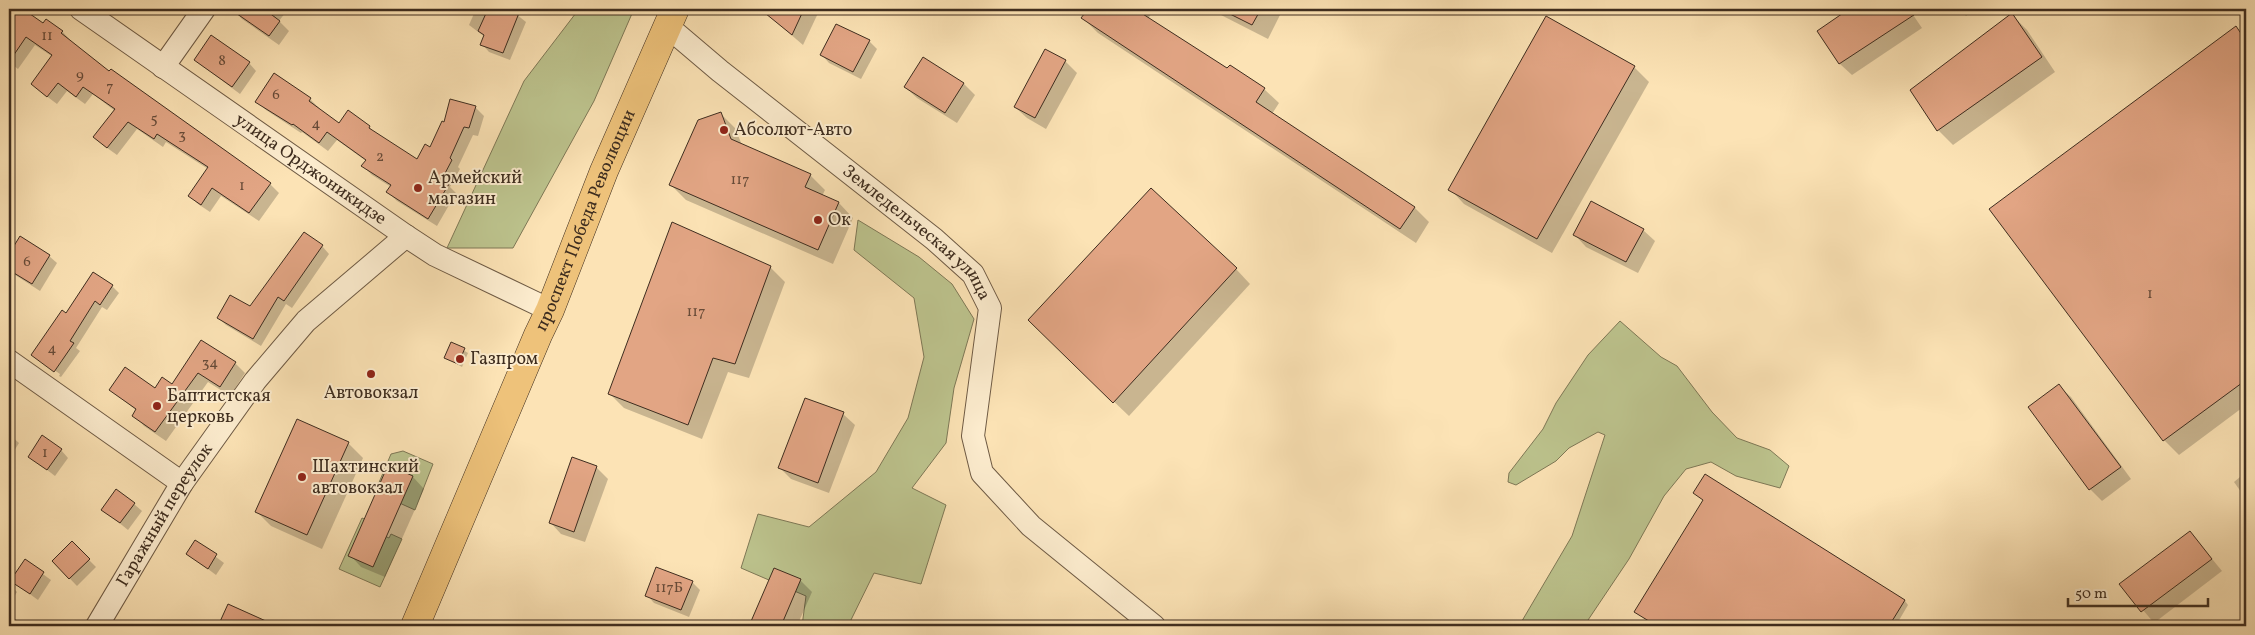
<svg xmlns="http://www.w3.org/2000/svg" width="2255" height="635" viewBox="0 0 2255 635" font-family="Vollkorn,serif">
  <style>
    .green { fill: #bdc48e; stroke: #7e7856 }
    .shadow { fill: #0003 }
    .building { fill: #e2a584; stroke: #3e2d1f }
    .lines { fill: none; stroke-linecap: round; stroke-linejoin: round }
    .street-casing { stroke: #6e5a44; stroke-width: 24 }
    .primary-casing { stroke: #3e2d1f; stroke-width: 29 }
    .street { stroke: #fdedcf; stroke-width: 22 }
    .primary { stroke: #eec27a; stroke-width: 28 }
    .poi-dot { fill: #8f2418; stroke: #fdedcf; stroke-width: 2 }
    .labels { text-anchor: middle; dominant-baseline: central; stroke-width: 4; stroke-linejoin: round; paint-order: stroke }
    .number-label { font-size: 15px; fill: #674b38 }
    .poi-label { font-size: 18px; fill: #3e2d1f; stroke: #fdedcf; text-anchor: start }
    .street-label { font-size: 18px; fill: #3e2d1f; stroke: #fdedcf }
  </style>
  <rect width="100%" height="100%" fill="#fce3b5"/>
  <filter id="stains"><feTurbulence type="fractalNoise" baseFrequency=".004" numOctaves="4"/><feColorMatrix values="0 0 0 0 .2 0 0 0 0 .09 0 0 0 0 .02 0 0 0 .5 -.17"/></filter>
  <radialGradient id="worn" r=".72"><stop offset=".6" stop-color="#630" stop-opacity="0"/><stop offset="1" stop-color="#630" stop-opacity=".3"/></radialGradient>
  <g class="green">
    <polygon points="579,9 634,9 594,101 513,248 447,248 524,81"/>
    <polygon points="858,220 919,257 952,284 974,319 954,388 946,443 912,488 946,505 921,584 874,573 848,626 802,626 806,596 741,568 758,514 809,527 876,472 908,418 924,357 914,298 854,250"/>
    <polygon points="1620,321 1661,357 1677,366 1712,412 1737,438 1770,450 1789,466 1780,488 1736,476 1711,462 1686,469 1664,496 1629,559 1584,626 1519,626 1572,536 1605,435 1598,432 1569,448 1556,461 1516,485 1508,482 1509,473 1543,429 1556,403 1588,355"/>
    <polygon points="403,451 433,464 415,510 375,492 391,454"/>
    <polygon points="362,518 376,524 374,531 389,538 391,534 402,539 380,587 339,569"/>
  </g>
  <g class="shadow">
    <polygon points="9,9 20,9 43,25 62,31 70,40 69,42 82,53 270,184 279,193 259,221 221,196 210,212 198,204 190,196 208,169 166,142 163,147 137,129 117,155 103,145 115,111 93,94 85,104 67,91 57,104 41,92 32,83 53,57 35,45 18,69 9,62"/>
    <polygon points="233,9 288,9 279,21 289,31 279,45 242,19"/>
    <polygon points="476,9 518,9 516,14 526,22 510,60 489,52 482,44 485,37 469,25"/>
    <polygon points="761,9 820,9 803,45"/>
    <polygon points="1089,9 1154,9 1148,19 1228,70 1264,89 1279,103 1272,114 1415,208 1429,222 1416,243 1098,33 1083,18"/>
    <polygon points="1214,9 1283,9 1268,39 1221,15"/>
    <polygon points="1851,9 1909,9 1922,28 1852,75 1840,64 1818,31"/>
    <polygon points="1960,9 1975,9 1966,16"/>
    <polygon points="2012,15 2027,30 2055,72 1953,145 1938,130"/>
    <polygon points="2235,28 2246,39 2246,405 2179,455 2164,440 1991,209"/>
    <polygon points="869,41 877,49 861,79 829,63 822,55"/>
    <polygon points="923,58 964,84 975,95 957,123 917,98 905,87"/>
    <polygon points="195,60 249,63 256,71 240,94"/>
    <polygon points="1065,61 1077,73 1046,129 1027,118 1015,107"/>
    <polygon points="1634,67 1649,82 1552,253 1464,204 1450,189"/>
    <polygon points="275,75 310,99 319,108 318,109 339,124 369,127 377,135 417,160 431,149 444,124 475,107 484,116 478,136 473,135 458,167 460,169 450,187 456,193 437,226 397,201 388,192 391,187 372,175 363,166 366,161 337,140 328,151 302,132 301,133 266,110 257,101"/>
    <polygon points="720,113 735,128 742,145 810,175 825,190 822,196 839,203 853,218 833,264 686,200 671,185"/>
    <polygon points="1643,230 1655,241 1638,273 1586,247 1575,235"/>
    <polygon points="20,238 49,256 57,263 40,291 9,271 9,256"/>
    <polygon points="322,246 329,254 292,308 286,304 261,346 226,325 219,318 250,308"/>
    <polygon points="770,267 785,282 749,378 728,372 702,439 624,408 609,393"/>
    <polygon points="1236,269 1250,284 1129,416 1044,335"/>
    <polygon points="112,286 119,293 107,310 102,307 76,348 80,351 61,377 59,376 60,374 32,355 66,314"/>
    <polygon points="201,341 235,363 245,373 230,396 208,382 166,441 144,426 134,415 137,411 110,389 155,390 172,386"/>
    <polygon points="452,343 468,353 462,367 446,358"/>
    <polygon points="2059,386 2071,397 2131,479 2102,501 2090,489 2030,407"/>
    <polygon points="843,414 855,425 829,493 791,479 780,468"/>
    <polygon points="9,434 19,443 9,459"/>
    <polygon points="348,443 363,458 322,549 271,526 256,511"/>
    <polygon points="61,450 68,458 55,476 29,456"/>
    <polygon points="573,459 597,468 608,479 585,542 561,534 550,522"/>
    <polygon points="389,467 413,477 424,489 385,577 361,567 350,555"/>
    <polygon points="2246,472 2246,499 2234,482"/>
    <polygon points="1705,476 1905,601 1908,605 1898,622 1888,615 1881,626 1657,626 1640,615 1636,612 1704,500"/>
    <polygon points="134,504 142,511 128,530 102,509"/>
    <polygon points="2190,532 2222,571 2154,623 2121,584"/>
    <polygon points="196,542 224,563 216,575 188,554"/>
    <polygon points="72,543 96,567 77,586 53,561"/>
    <polygon points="25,561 51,580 38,600 12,581"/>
    <polygon points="774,569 800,580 812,592 797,626 750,626"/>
    <polygon points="692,582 700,590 689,617 654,603 647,595"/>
    <polygon points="9,583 17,592 9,605"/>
    <polygon points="228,606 270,625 272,626 219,626"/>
    <polygon points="9,615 26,626 9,626"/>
    <polygon points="333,620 349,626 331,626"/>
  </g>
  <g class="building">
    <polygon points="9,9 23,9 43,23 46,19 63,31 61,33 109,71 111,69 271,183 249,213 212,188 201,205 188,196 208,167 157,134 154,139 128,122 107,148 93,137 115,109 83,87 76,97 58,83 47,97 31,84 52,55 26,37 9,62"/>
    <polygon points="230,9 264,9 280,21 269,36"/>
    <polygon points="488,9 508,9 519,13 503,53 480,45 484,35 478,31"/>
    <polygon points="760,9 804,9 792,35"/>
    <polygon points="1088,9 1135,9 1227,68 1230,65 1265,88 1256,102 1415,207 1400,229 1081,18"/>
    <polygon points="1220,9 1261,9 1252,25"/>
    <polygon points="1849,9 1923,9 1839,64 1817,31"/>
    <polygon points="2012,13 2042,57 1937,131 1910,90"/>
    <polygon points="1546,16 1635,66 1537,239 1448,190"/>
    <polygon points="836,24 870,40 853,72 820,55"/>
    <polygon points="2236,26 2246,41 2246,380 2163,441 1989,209"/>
    <polygon points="211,35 250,62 232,87 194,60"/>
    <polygon points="1045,49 1066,60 1035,118 1014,107"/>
    <polygon points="923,57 964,83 945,113 904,87"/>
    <polygon points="274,73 311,98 309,101 339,123 348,110 370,126 369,128 417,159 425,144 430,147 442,121 444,122 450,99 476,106 469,128 464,127 450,158 452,160 442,179 449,184 428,219 386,192 391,185 361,166 366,160 327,132 319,143 293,124 292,125 255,102"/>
    <polygon points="721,112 731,139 811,174 805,187 839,202 818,250 669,185 698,120"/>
    <polygon points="1151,188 1237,268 1113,403 1028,320"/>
    <polygon points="1591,201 1644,229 1626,262 1573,235"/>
    <polygon points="672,222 771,266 735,364 713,358 688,425 608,394"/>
    <polygon points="304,232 323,245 284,301 278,297 253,339 217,318 230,295 250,306"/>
    <polygon points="20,236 50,255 32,284 9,270 9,254"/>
    <polygon points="93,272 113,285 100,305 95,301 70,341 74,343 54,372 31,355 62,310 66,313"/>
    <polygon points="201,340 236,362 220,387 198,373 155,432 132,416 136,409 109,390 125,367 155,388 162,377 172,384"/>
    <polygon points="451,342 465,348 458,364 444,358"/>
    <polygon points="2059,384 2121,467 2089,490 2028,407"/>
    <polygon points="805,398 844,412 818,483 778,468"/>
    <polygon points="297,419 349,442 307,535 255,512"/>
    <polygon points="42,435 62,449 47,470 28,457"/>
    <polygon points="572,457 597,466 574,532 549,523"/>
    <polygon points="388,465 413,476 373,567 348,556"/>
    <polygon points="1705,474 1905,600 1889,626 1657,626 1634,612 1703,500 1693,493"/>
    <polygon points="116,489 135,503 120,523 101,510"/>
    <polygon points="2190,531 2212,559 2141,612 2119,584"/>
    <polygon points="195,540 217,554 208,569 186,554"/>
    <polygon points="72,541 90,559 69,579 52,561"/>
    <polygon points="25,559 44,572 30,594 10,581"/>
    <polygon points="656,567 693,581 681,610 645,596"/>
    <polygon points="774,568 801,579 781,626 749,626"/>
    <polygon points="228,604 277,626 218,626"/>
  </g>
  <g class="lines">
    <defs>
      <g id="street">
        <path id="s1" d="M 81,9 L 406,236 L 435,255 L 550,310"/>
        <path id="s2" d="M 667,26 L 720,71 L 934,239 L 973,274 L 990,308 L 973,436 L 982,473 L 1031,526 L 1154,626"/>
        <polyline points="163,67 204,9"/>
        <polyline points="9,361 182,483"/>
        <path id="s3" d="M 97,626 L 182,483 L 255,381 L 306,321 L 406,236"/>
      </g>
      <g id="primary">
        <path id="s4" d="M 415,626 L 538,335 L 550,310 L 604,171 L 675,9"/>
      </g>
    </defs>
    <use href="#street" class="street-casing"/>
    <use href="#primary" class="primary-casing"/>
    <use href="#street" class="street"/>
    <use href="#primary" class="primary"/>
  </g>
  <g class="poi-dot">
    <circle cx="724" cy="130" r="5"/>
    <circle cx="418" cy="188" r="5"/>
    <circle cx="818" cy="220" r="5"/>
    <circle cx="460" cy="359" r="5"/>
    <circle cx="371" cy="374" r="5"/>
    <circle cx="157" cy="406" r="5"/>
    <circle cx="302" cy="477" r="5"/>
  </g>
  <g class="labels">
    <g class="number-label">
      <text x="47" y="36">11</text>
      <text x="222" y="61">8</text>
      <text x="80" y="75">9</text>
      <text x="110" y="87">7</text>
      <text x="276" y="95">6</text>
      <text x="154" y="119">5</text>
      <text x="316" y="124">4</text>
      <text x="182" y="135">3</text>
      <text x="380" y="157">2</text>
      <text x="740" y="180">117</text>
      <text x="242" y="186">1</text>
      <text x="27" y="262">6</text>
      <text x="2150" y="294">1</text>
      <text x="696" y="312">117</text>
      <text x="52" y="349">4</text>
      <text x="210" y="363">34</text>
      <text x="45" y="453">1</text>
      <text x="669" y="588">117Б</text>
    </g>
    <g class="poi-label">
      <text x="734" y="130">Абсолют-Авто</text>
      <text x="428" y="178">Армейский<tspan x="428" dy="21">магазин</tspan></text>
      <text x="828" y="220">Ок</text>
      <text x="470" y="359">Газпром</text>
      <text x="371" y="393" text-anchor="middle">Автовокзал</text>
      <text x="167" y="396">Баптистская<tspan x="167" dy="21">церковь</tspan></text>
      <text x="312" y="467">Шахтинский<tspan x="312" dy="21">автовокзал</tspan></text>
    </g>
    <g class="street-label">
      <text stroke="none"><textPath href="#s1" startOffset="280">улица Орджоникидзе</textPath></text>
      <text stroke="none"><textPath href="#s4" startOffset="440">проспект Победа Революции</textPath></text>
      <text stroke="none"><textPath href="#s2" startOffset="325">Земледельческая улица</textPath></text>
      <text stroke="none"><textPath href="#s3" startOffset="130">Гаражный переулок</textPath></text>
    </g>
  </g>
  <rect width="2255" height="635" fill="none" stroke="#fce3b5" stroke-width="30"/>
  <rect x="10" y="10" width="2235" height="615" fill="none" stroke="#3e2d1f" stroke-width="2.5"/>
  <rect x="15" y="15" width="2225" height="605" fill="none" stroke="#3e2d1f"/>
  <path d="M2068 598v8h140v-8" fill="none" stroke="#3e2d1f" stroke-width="2.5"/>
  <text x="2075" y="598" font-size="15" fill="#3e2d1f" stroke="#fdedcf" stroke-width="4" paint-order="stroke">50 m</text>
  <rect width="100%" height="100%" filter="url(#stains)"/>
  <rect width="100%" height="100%" fill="url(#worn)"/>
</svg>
